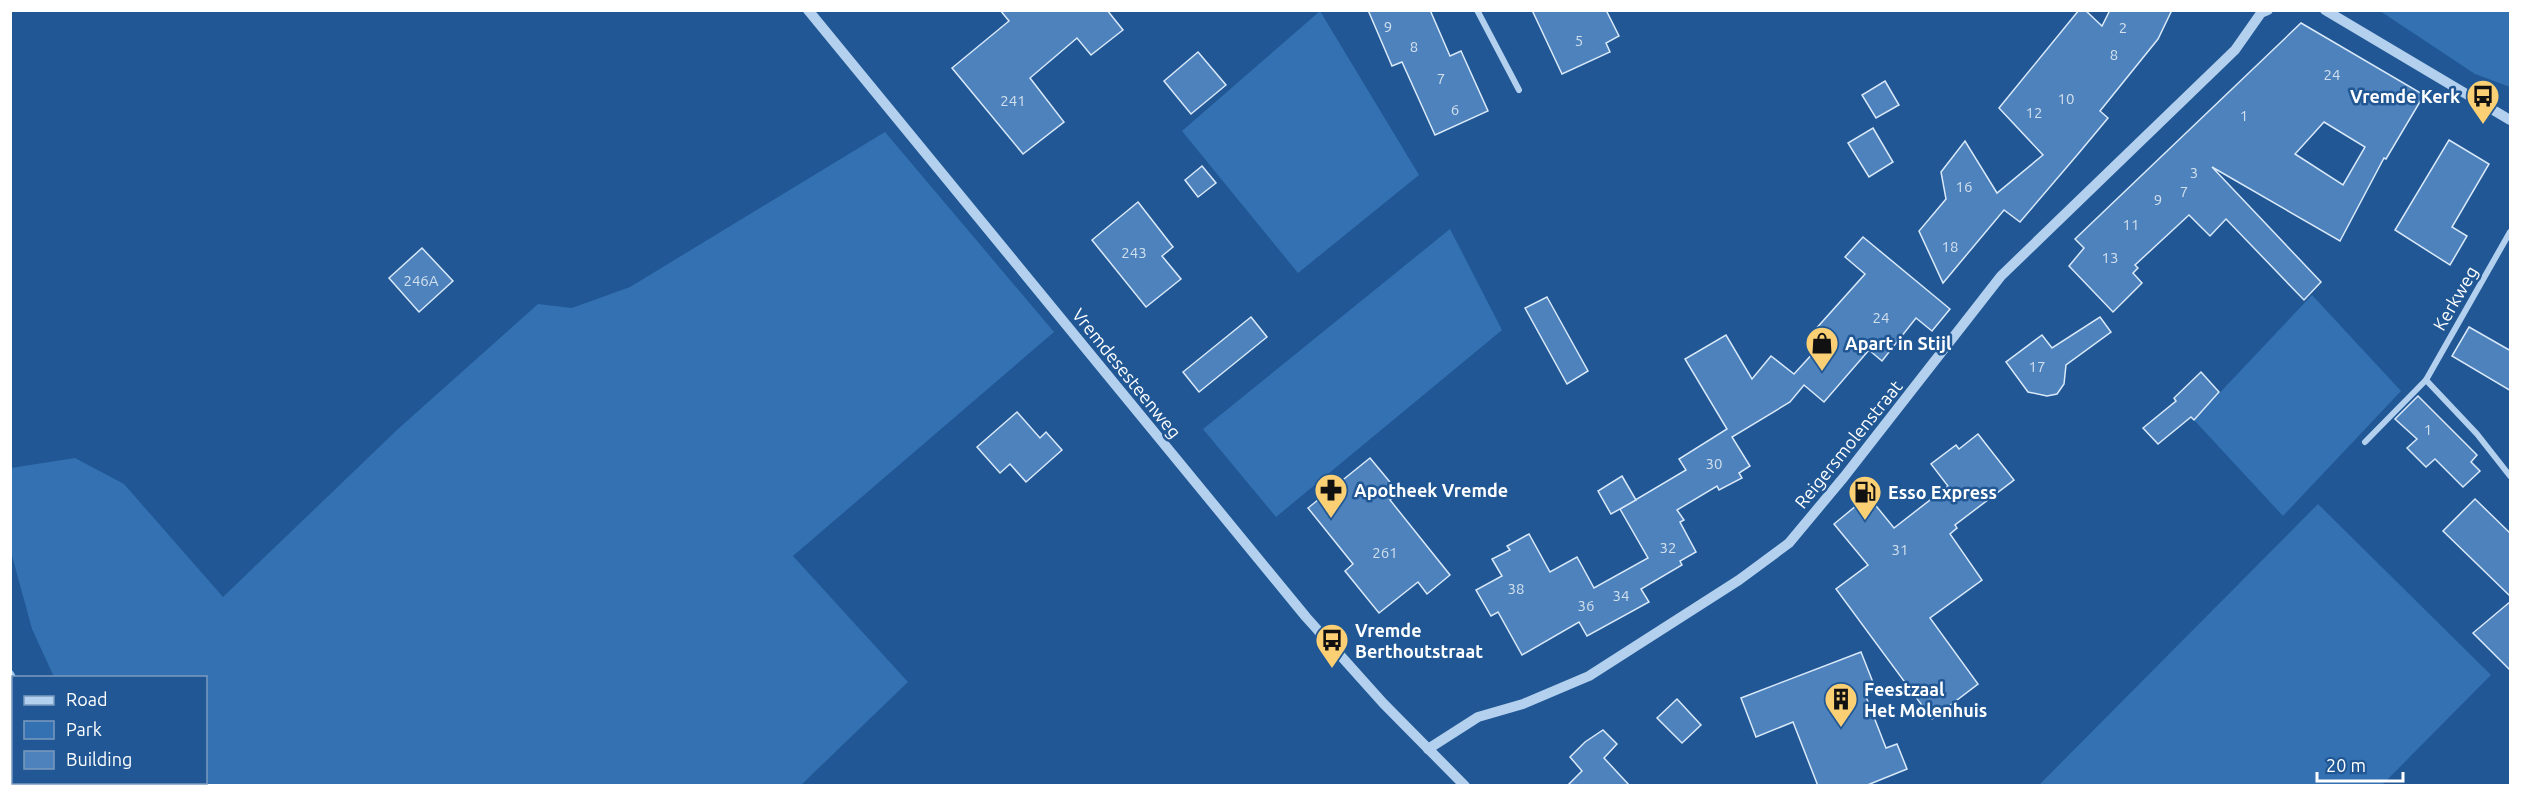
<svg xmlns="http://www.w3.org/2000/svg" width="2521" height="796" viewBox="0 0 2521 796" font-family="Ubuntu,sans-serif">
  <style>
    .green { fill: #3471b2 }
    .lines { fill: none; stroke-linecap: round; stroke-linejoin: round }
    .stream { stroke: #a7cbef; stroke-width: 8 }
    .building { fill: #4d82bc; stroke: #d9e9fa; stroke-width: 1.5; fill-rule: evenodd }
    .minor { stroke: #b3d0ee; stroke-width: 6 }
    .tertiary { stroke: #b3d0ee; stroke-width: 10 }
    .labels { text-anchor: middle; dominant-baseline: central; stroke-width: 5; stroke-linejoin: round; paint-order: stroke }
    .number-label { font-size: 15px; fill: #d2e0ee }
    .poi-label { font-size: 18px; font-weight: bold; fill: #fff; stroke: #205794; text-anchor: start }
    .street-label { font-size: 18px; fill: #fff; stroke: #205794 }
  </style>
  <rect width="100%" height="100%" fill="#205794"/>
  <g class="green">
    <polygon points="1320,11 1419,175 1298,273 1182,131"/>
    <polygon points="2380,11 2510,11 2510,87 2475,74"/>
    <polygon points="885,132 1054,332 793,556 908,682 801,785 102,785 101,783 206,782 206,678 54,677 32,629 11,552 11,468 75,458 124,484 223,597 398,429 538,304 572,308 630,287"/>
    <polygon points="1450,229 1502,330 1276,517 1203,429"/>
    <polygon points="2312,295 2401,391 2283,516 2194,420"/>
    <polygon points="2318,504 2491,675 2382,785 2039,785"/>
  </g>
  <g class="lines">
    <g class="stream">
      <polyline points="10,674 14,681"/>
      <polyline points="61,782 63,786"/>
    </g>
  </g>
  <g class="building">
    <polygon points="1000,10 1107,10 1123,30 1091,55 1077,38 1030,78 1064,122 1023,154 952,68 1009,21"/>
    <polygon points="1368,10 1430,10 1450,56 1461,51 1488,111 1435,135 1402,62 1392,66"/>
    <polygon points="1532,10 1606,10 1619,36 1606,43 1610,52 1562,74"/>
    <polygon points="2079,10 2085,10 2102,26 2110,10 2172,10 2158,39 2100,111 2108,118 2078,154 2020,222 2004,210 1943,283 1919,231 1946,199 1941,172 1965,141 1997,193 2043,155 1999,108"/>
    <path d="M 2301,23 L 2424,95 L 2386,159 L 2384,158 L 2340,241 L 2212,167 L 2321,282 L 2304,300 L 2226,219 L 2210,236 L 2189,215 L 2135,265 L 2138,268 L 2133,273 L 2142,283 L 2113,312 L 2069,266 L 2084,248 L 2075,239 ZM 2324,122 L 2365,147 L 2343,185 L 2295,154 Z"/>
    <polygon points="1198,52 1226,85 1191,114 1164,81"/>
    <polygon points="1885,81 1899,105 1876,118 1862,95"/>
    <polygon points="1873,128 1893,162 1869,177 1848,143"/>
    <polygon points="2449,140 2489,164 2452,227 2467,236 2450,265 2395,230"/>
    <polygon points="1202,166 1216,183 1198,197 1185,180"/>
    <polygon points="1138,202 1173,247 1162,256 1181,279 1146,307 1092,240"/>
    <polygon points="1863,237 1950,309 1932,331 1916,318 1882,361 1869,350 1824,402 1804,385 1790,402 1732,437 1750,466 1739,473 1742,478 1719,490 1717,486 1677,510 1684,520 1680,522 1696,552 1680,561 1682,565 1641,589 1649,602 1587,636 1579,622 1522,655 1498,612 1491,616 1476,590 1502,576 1492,559 1510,550 1507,546 1529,534 1550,572 1577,557 1594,588 1648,558 1620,509 1686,470 1679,459 1727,429 1685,359 1726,335 1752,379 1771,356 1794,374 1825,340 1814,331 1865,274 1845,257"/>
    <polygon points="422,248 453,281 419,312 389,278"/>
    <polygon points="1547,297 1588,371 1567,384 1525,308"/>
    <polygon points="1251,317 1267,337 1199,392 1183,372"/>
    <polygon points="2100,317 2111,332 2066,365 2064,384 2057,394 2047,396 2028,392 2006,362 2042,335 2052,348"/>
    <polygon points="2469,327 2511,351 2511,391 2452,356"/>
    <polygon points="2201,372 2219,392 2194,420 2191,417 2158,444 2143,428 2176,401 2174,398"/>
    <polygon points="2418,396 2477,455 2471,462 2480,471 2463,487 2435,459 2426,467 2407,448 2417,439 2395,419"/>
    <polygon points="1017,412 1040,438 1046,432 1062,450 1026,482 1010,464 1000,473 977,447"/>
    <polygon points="1978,434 2014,480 1955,525 1957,528 1950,534 1982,580 1930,618 1978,684 1932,719 1836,589 1868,565 1834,524 1868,496 1894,528 1948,486 1931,464 1956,445 1959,449"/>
    <polygon points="1370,458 1399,493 1390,500 1450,575 1427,594 1418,582 1379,613 1345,571 1353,564 1308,508"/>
    <polygon points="1622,476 1636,500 1611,514 1598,491"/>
    <polygon points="2475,499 2511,534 2511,597 2443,531"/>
    <polygon points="2511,601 2511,671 2473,633"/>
    <polygon points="1861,652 1876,690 1865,694 1886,748 1897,744 1907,769 1865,786 1818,786 1793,722 1756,737 1741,698"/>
    <polygon points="1677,699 1701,725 1682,743 1657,718"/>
    <polygon points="1603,730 1617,744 1604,758 1630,786 1567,786 1582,771 1570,757 1585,742"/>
  </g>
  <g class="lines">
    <g class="minor">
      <polyline points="1477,10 1519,90"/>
      <polyline points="2426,380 2477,434 2510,476"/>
      <polyline points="2365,442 2426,380 2510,232"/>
    </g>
    <g class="tertiary">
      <polyline points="808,10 1306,617 1383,703 1465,786"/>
      <polyline points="2325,10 2510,120"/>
      <polyline points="1428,749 1478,717 1523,704 1589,676 1739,580 1789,543 1844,477 2001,276 2235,50 2261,13 2268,10"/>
    </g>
  </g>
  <defs>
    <symbol id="bus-pin" viewBox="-11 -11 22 30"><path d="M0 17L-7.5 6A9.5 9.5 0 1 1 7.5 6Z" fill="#fbcf74" stroke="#205794"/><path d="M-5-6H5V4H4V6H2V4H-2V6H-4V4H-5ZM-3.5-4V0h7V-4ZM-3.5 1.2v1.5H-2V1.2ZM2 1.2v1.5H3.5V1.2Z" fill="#111"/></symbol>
    <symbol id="shop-pin" viewBox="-11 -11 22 30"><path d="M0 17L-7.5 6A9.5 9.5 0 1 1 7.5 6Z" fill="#fbcf74" stroke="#205794"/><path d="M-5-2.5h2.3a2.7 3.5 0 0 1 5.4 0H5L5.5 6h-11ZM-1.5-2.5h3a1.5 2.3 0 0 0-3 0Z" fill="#111"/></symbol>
    <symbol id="pharmacy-pin" viewBox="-11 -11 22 30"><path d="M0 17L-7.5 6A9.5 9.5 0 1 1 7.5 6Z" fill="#fbcf74" stroke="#205794"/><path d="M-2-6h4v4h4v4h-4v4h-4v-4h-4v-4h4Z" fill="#111"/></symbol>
    <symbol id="fuel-pin" viewBox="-11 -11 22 30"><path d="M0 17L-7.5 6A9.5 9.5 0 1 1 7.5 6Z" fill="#fbcf74" stroke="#205794"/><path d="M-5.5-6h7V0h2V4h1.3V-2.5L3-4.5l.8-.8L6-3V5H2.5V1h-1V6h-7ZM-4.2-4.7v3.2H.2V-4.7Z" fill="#111"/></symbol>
    <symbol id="building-pin" viewBox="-11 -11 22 30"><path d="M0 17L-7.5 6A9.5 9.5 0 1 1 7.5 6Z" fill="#fbcf74" stroke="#205794"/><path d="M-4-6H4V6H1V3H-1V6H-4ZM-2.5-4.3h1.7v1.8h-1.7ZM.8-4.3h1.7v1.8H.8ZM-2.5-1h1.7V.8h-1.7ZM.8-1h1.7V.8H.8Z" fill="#111"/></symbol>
  </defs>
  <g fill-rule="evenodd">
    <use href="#bus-pin" x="2464" y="77" width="38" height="52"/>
    <use href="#shop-pin" x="1803" y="324" width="38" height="52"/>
    <use href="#pharmacy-pin" x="1312" y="471" width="38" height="52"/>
    <use href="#fuel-pin" x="1846" y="473" width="38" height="52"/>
    <use href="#bus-pin" x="1313" y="621" width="38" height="52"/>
    <use href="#building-pin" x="1822" y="680" width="38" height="52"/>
  </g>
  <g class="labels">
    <g class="number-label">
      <text x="1388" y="26">9</text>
      <text x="2123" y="27">2</text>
      <text x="1579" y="40">5</text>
      <text x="1414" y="46">8</text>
      <text x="2114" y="54">8</text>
      <text x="2332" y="74">24</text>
      <text x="1441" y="78">7</text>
      <text x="2066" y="98">10</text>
      <text x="1013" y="100">241</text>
      <text x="1455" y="109">6</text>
      <text x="2034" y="112">12</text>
      <text x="2244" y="115">1</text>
      <text x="2194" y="172">3</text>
      <text x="1964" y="186">16</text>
      <text x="2184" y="191">7</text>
      <text x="2158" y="199">9</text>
      <text x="2131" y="224">11</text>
      <text x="1950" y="246">18</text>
      <text x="1134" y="252">243</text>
      <text x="2110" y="257">13</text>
      <text x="421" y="280">246A</text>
      <text x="1881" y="317">24</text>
      <text x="2037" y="366">17</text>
      <text x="2428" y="429">1</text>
      <text x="1714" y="463">30</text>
      <text x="1668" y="547">32</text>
      <text x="1900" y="549">31</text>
      <text x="1385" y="552">261</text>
      <text x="1516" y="588">38</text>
      <text x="1621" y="595">34</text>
      <text x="1586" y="605">36</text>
    </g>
    <g class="poi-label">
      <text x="2460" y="96" text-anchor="end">Vremde Kerk</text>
      <text x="1845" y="343">Apart in Stijl</text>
      <text x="1354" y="490">Apotheek Vremde</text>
      <text x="1888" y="492">Esso Express</text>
      <text x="1355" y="630">Vremde<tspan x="1355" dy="21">Berthoutstraat</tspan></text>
      <text x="1864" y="689">Feestzaal<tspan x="1864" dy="21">Het Molenhuis</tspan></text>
    </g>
    <g class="street-label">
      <text transform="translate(2455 298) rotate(-60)">Kerkweg</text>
      <text transform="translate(1127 373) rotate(51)">Vremdesesteenweg</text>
      <text transform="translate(1848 444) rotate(-51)">Reigersmolenstraat</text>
    </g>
  </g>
  <rect width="2521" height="796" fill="none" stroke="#ffffff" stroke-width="24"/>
  <rect x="12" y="676" width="195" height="108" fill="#205794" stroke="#799abf" stroke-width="1.5"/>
  <rect x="24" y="696" width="30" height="9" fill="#b3d0ee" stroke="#799abf" stroke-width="1.5"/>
  <text x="66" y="706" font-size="18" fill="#ffffff">Road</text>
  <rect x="24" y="721" width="30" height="18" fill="#3471b2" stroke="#799abf" stroke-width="1.5"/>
  <text x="66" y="736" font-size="18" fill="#ffffff">Park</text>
  <rect x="24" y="751" width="30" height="18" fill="#4d82bc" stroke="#799abf" stroke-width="1.5"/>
  <text x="66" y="766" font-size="18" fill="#ffffff">Building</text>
  <path d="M2317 772v9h86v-9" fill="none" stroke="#ffffff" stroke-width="3"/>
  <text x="2326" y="772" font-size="18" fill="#ffffff" stroke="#205794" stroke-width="4.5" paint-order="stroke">20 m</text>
</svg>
